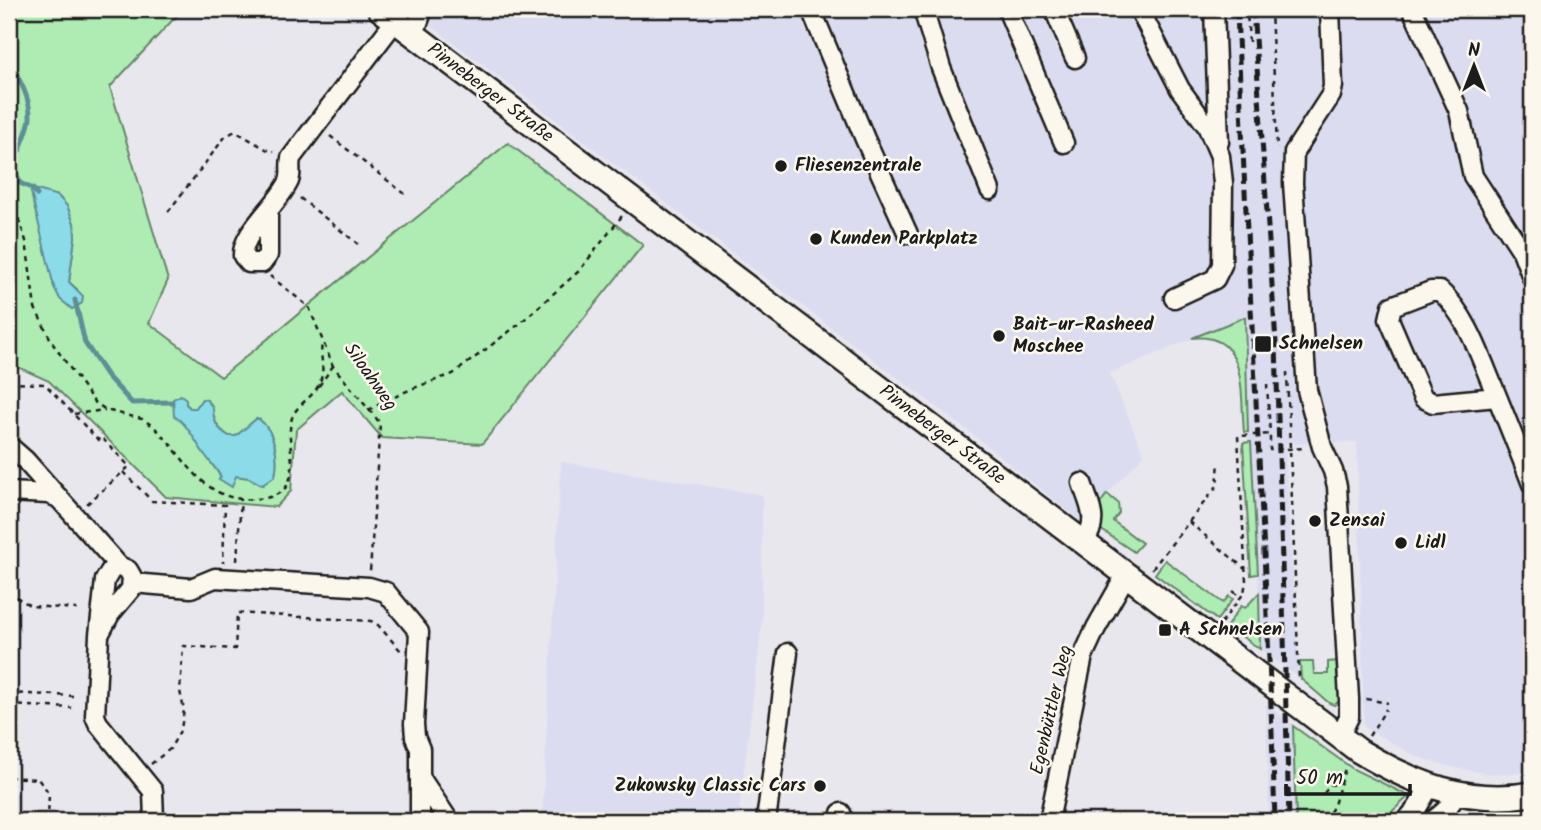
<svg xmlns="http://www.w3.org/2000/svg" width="1541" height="830" viewBox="0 0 1541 830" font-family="Kalam,sans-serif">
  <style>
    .built { fill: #dbdcf0 }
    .green { fill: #aeecb3; stroke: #658468; stroke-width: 2; fill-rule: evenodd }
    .water { fill: #8bdbe8; stroke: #5f8f96; stroke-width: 2 }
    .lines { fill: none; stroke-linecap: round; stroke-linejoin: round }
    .stream { stroke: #5f8f96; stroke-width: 5 }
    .minor-casing { stroke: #1c1c1c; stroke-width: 23 }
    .major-casing { stroke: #1c1c1c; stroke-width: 28 }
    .path { stroke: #1c1c1c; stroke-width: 2.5; stroke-dasharray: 5 5; stroke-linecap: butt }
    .minor { stroke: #fbf7ec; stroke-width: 18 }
    .major { stroke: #fbf7ec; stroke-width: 23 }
    .rail { stroke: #1c1c1c; stroke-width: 5; stroke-dasharray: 10 5; stroke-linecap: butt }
    .poi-dot { fill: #1c1c1c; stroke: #fbf7ec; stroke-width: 2.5 }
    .labels { text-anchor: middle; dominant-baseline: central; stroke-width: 5; stroke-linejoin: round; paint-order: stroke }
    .street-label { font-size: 19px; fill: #1c1c1c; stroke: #fbf7ec }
    .poi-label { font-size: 19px; font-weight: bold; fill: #1c1c1c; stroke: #fbf7ec; text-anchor: start }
  </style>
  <rect width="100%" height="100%" fill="#e8e7ee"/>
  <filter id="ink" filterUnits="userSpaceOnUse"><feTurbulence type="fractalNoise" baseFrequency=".0143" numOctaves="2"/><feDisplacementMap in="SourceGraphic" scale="14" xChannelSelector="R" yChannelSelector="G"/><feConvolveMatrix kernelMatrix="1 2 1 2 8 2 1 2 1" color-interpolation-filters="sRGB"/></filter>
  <g filter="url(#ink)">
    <g class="built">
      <polygon points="409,9 1532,9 1532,773 1490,774 1455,768 1415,756 1364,727 1357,442 1285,444 1299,678 1260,649 1258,575 1251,575 1243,443 1248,442 1248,432 1244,432 1244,317 1110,373 1144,455 1107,494 1085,525 971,433"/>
      <polygon points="561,462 762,495 762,623 738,821 542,821"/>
      <polygon points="1266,703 1293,726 1296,821 1269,821"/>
    </g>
    <g class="green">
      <path d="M 9,9 L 183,9 L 110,87 L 168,280 L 149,323 L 221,377 L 508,143 L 643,245 L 482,444 L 382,438 L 342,391 L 296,430 L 291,491 L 276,507 L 166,497 L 49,381 L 9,363 ZM 31,189 L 58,196 L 67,206 L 74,223 L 75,237 L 69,282 L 77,289 L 82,303 L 72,309 L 54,287 L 43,235 L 34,207 ZM 202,399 L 211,404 C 214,419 215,427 229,436 L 236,436 L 256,419 L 259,419 C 275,432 279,457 275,476 L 262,485 L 250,478 L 236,476 L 232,480 L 221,477 L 182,420 L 186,404 L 190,408 L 196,408 Z"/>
      <path d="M 1245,317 L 1248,432 L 1244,432 C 1240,393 1249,332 1192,338 Z"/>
      <polygon points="1251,442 1258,574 1251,575 1243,443"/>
      <polygon points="1107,494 1118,503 1119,513 1113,521 1142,543 1134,552 1100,529 1097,508"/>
      <polygon points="1165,560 1223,603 1229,596 1233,599 1217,620 1155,574"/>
      <polygon points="1259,593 1260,649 1227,626 1241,606 1245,608"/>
      <polygon points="1338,661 1341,664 1341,700 1334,705 1329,703 1301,679 1300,662 1313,662 1314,674 1328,674 1328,662"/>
      <polygon points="1293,726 1353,769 1409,796 1387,816 1369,821 1296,821"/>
    </g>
    <g class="water">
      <polygon points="30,188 58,196 67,206 74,223 75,237 69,282 83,296 82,303 72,309 60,299 54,287"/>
      <path d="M 181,395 L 186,399 L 186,404 L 190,408 L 196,408 L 202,399 L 207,400 L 213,408 C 213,421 217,429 229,436 L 236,436 L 256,419 L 259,419 C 275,432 279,456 275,476 L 262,485 L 249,478 L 236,476 L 232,487 L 219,479 L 221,477 C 216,468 210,462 205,455 C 195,442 188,424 174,416 L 173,399 Z"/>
    </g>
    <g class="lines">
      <g class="stream">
        <path d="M 9,62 C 19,78 31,99 30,118 C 29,128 23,140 20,150 L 9,148"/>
        <polyline points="9,159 20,183 33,189 37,195"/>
        <polyline points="75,300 85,343 107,376 132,403 172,402"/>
      </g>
      <defs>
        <g id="minor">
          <polyline points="811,9 865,139 908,234"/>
          <polyline points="923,9 941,68 990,190"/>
          <polyline points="1007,9 1064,143"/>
          <polyline points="1054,9 1075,58"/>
          <polyline points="1139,9 1180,89 1207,126 1220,156 1223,183 1222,265 1215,279 1174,298"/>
          <polyline points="1214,9 1219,142"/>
          <polyline points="1330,9 1333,86 1331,95 1294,152 1293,183 1307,390 1322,447 1333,471 1337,486 1349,699 1349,717 1339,737"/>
          <polyline points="1412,9 1459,111 1473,176 1522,251 1532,277"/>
          <polyline points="414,34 423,9"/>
          <path d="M 268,213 L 268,255 L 262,263 L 249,263 L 243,256 C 241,233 279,204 289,181 C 292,173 289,166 291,158 L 395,21"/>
          <path d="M 1497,397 L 1433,403 L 1423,398 L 1389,319 L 1392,306 L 1431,291 L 1440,291 C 1467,315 1480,356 1494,389 C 1507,421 1520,453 1532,484"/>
          <polyline points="9,446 25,460 119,566"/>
          <path d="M 1082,483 C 1090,507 1100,521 1083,543"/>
          <polyline points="9,492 48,494 59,498"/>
          <polyline points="133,583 191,588 215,578 369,587 386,592 419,632 414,724 415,737 420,749 420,821"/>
          <polyline points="99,635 110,614 131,589 132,577 128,570 119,566 111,570 105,580 99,635 95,716 98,723 153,791 154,821"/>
          <polyline points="420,777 449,821"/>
          <polyline points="766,821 788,653"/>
          <polyline points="840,821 841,813"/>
          <polyline points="1049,821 1083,656 1096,628 1126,575"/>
          <polyline points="1406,821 1417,808 1430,786"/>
          <polyline points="1433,821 1445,811 1458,793"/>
        </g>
        <path id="major" d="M 380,9 L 1359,751 C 1414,784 1467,805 1532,794"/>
      </defs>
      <use href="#minor" class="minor-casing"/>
      <use href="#major" class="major-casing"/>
      <g class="path">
        <polyline points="1271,9 1277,149"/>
        <polyline points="1249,42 1247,13 1271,11"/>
        <polyline points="330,136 405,194"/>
        <path d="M 9,190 L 26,241 L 35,308 L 53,344 L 94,402 L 106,410 L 142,419 L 153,426 C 188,458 202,504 257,499 C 267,498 279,496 286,487 C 299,468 285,439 292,418 C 296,405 312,398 318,386 C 327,369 319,359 322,344"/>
        <polyline points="300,198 358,244"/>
        <polyline points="168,212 225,137 235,131 271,152 274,151"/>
        <polyline points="270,276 309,307 333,366 380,423 370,572"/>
        <polyline points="1287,372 1299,680"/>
        <polyline points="9,383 45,384 98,440 101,437 129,466"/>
        <polyline points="1267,384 1270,434"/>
        <polyline points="319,386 333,366"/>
        <polyline points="368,410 411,389 453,374 518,325 579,271 622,216"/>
        <polyline points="74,414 105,410"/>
        <polyline points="123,472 152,501 225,505 223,563"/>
        <polyline points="87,504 132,464"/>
        <polyline points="1189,522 1245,569"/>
        <polyline points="237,561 241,498"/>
        <polyline points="1152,569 1217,486 1219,462"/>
        <polyline points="1233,591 1241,597"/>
        <polyline points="16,597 31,606 77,609"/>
        <polyline points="1221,623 1244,593 1246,581 1238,436 1270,434 1270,450 1305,448"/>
        <polyline points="9,693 73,696"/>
        <polyline points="1366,699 1388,703"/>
        <polyline points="9,705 72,708"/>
        <polyline points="1369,736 1386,709"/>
        <polyline points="151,764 170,749 181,729 184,710 180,691 183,646 235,649 237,613 371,621 378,625 401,651"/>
        <polyline points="9,777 38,779 49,793 48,821"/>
        <polyline points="1324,793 1331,785 1341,782"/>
        <polyline points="1325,821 1334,805 1346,765"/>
      </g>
      <use href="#minor" class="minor"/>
      <use href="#major" class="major"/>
      <g class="rail">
        <path d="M 1237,9 C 1247,280 1267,550 1275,821"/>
        <polyline points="1253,9 1276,343 1289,821"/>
      </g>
    </g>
  </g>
  <g class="poi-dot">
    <circle cx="781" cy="166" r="7"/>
    <circle cx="816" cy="239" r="7"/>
    <circle cx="999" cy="336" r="7"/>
    <rect x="1254" y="335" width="18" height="18" rx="3.5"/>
    <circle cx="1315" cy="521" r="7"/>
    <circle cx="1401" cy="543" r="7"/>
    <rect x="1158" y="623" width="14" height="14" rx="3.5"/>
    <circle cx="820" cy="786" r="7"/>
  </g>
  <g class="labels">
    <g class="street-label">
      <text transform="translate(490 93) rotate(37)">Pinneberger Straße</text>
      <text transform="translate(370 377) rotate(55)">Siloahweg</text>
      <text transform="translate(942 435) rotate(37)">Pinneberger Straße</text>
      <text transform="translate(1052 710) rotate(-77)">Egenbüttler Weg</text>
    </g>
    <g class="poi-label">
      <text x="795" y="166">Fliesenzentrale</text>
      <text x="830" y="239">Kunden Parkplatz</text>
      <text x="1013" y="325">Bait-ur-Rasheed<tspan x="1013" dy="22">Moschee</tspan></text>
      <text x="1279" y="344">Schnelsen</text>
      <text x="1329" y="521">Zensai</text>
      <text x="1415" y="543">Lidl</text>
      <text x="1179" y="630">A Schnelsen</text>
      <text x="806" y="786" text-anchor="end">Zukowsky Classic Cars</text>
    </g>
  </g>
  <rect width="1541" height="830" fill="none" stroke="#fbf7ec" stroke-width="35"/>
  <rect x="18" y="18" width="1506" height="795" fill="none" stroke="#1c1c1c" stroke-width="2.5" filter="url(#ink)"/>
  <g transform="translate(1474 66)" stroke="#fbf7ec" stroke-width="5" paint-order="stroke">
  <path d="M0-5L12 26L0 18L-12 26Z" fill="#1c1c1c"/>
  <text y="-10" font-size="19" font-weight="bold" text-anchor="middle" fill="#1c1c1c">N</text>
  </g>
  <path d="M1286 784v10h124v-10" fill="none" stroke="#1c1c1c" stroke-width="3.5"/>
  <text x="1296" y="784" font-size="21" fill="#1c1c1c" stroke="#fbf7ec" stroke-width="5" paint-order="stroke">50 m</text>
</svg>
